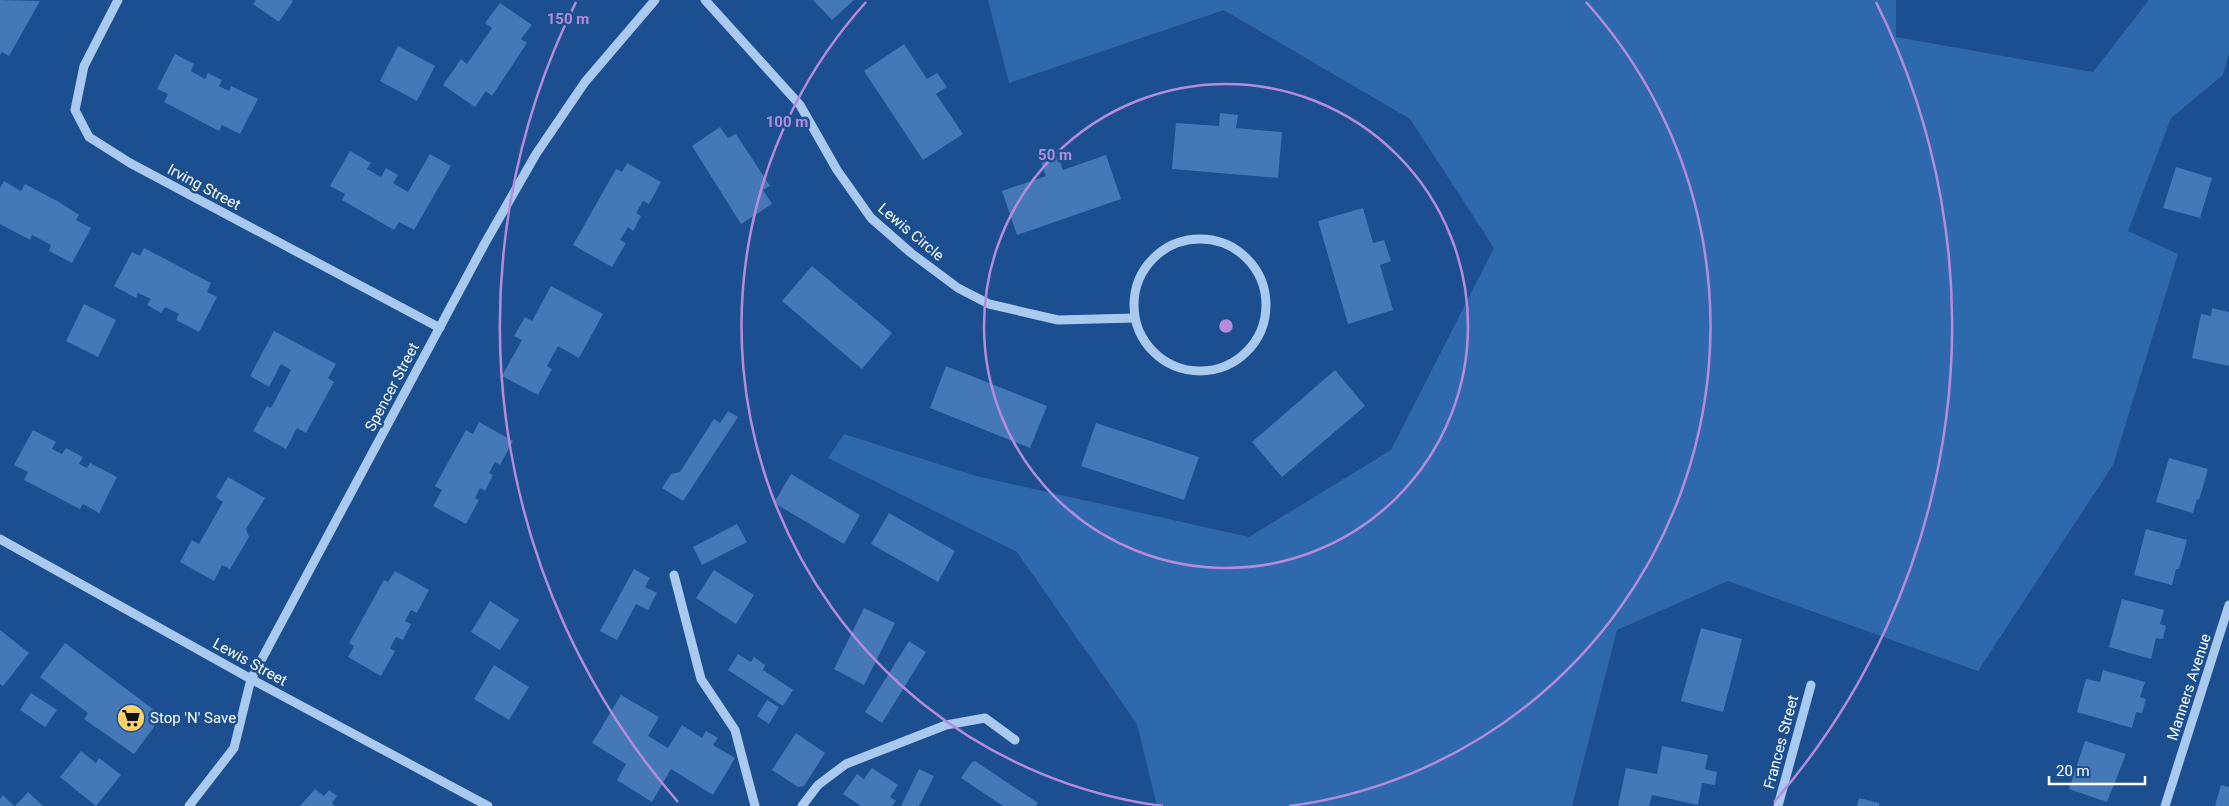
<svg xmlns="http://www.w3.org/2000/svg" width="2229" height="806" viewBox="0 0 2229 806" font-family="Roboto,sans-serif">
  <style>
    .green { fill: #2e69ad }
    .building { fill: #4478b7 }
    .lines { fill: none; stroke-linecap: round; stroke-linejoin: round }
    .minor { stroke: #a9c9ee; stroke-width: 9 }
    .ring { fill: none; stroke: #b68bdc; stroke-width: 2.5 }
    .labels { text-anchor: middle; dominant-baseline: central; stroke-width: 5; stroke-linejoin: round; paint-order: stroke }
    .street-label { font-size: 15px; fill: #fff; stroke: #1b4f8f }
    .poi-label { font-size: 15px; fill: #fff; stroke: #1b4f8f; text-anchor: start }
    .centre { fill: #b68bdc; stroke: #1b4f8f; stroke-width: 2.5 }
    .ring-label { font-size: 15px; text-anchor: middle; font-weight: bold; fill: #b68bdc; stroke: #1b4f8f; stroke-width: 5; stroke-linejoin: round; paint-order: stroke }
  </style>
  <rect width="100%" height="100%" fill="#1b4f8f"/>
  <polygon class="green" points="988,0 1896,0 1896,37 2093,72 2149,0 2229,0 2229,53 2223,75 2171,118 2128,231 2178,254 2113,465 1978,671 1728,581 1617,630 1572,806 1157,806 1137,724 1017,552 828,458 844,434 976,476 1249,537 1391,450 1494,248 1410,119 1224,10 1009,83"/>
  <g class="building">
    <polygon points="0,0 40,1 9,56 2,52 0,55"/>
    <polygon points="256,0 291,0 293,1 279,22 253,4"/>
    <polygon points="813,0 854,0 832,20"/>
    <polygon points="500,3 532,25 521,39 527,43 492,96 486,91 475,107 443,85 461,59 467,64 492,28 485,23"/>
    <polygon points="904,44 927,79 937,73 947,87 936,94 963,134 923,160 864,71"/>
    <polygon points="398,46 435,66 417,101 380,81"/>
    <polygon points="175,54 194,64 191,71 205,79 208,73 222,80 219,86 229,91 231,86 258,99 240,134 222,125 219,131 164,102 168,94 157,89"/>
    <polygon points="1220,113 1238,115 1236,128 1282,132 1278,178 1172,169 1176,123 1219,126"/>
    <polygon points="720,127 728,138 736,134 770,186 763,190 772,204 741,224 692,146"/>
    <polygon points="350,151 371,163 367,169 381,177 386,168 398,175 393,183 408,192 430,154 451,166 414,230 399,222 394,230 342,200 345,194 330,186"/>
    <polygon points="1106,155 1121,199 1017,235 1002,191 1046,176 1041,162 1058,156 1063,170"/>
    <polygon points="627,163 661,182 649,204 643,201 636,213 641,216 633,231 628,227 620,240 626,243 612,267 573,245 616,169 622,172"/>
    <polygon points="2176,167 2212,178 2200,218 2163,208"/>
    <polygon points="4,181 21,191 25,184 59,202 79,215 76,220 91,228 72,263 49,251 51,245 32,235 30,240 0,224 0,188"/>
    <polygon points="1363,208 1373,243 1384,240 1391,261 1380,265 1393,310 1348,324 1318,221"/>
    <polygon points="144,248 211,283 207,292 217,297 199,332 176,320 179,314 165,307 161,313 147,305 151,299 138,293 136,298 114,286 132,252 140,256"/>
    <polygon points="812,266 892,333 862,369 782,301"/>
    <polygon points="551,286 603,314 579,358 558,346 547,366 552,369 538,395 502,376 522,340 514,336 525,317 532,321"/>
    <polygon points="84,304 116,320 98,357 66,341"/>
    <polygon points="2212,308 2229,312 2229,366 2192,358 2201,314 2211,316"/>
    <polygon points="274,331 336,364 328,378 334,382 306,433 297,428 286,449 253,431 267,406 271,408 291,370 281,364 269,387 250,376"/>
    <polygon points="946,366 1047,406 1030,448 930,408"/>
    <polygon points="1335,370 1365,406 1282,477 1252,442"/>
    <polygon points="728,411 738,417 683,501 662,488 671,474 680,472 714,419 720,423"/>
    <polygon points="479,422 513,441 500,465 495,462 489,473 493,475 485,491 480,488 475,498 479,500 466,524 433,506 442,490 435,486 466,430 473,434"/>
    <polygon points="1096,423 1199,457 1184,500 1081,466"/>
    <polygon points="33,430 56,442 52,449 62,454 66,448 83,457 79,464 87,468 90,463 117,477 99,513 83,504 80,509 24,480 28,472 14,465"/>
    <polygon points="2169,458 2208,469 2199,500 2197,499 2193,513 2156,502"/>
    <polygon points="791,474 860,515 844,544 774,503"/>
    <polygon points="228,477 265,498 246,529 249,537 230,569 222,565 214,581 180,562 192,540 199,544 223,502 216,497"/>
    <polygon points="889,513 955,551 938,582 871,544"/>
    <polygon points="737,524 747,542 702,565 693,547"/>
    <polygon points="2146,529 2187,540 2179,569 2176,569 2172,585 2134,575"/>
    <polygon points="634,569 650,578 645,587 657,593 648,610 636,604 617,640 600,631"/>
    <polygon points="714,570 754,595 736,624 696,598"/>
    <polygon points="395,571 429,590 417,613 411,610 405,621 411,624 403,640 396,637 390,648 395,651 381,676 348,657 354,646 349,643 384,580 388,582"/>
    <polygon points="2122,599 2164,610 2160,624 2166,626 2163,639 2156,638 2151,659 2109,647"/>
    <polygon points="490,601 519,620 500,650 471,632"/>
    <polygon points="864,608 895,623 864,685 834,669"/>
    <polygon points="1701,628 1742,639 1723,712 1681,701"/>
    <polygon points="0,630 29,653 3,686 0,684"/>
    <polygon points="909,641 926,652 882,723 865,712"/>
    <polygon points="65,643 162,716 134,754 84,719 88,713 40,677"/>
    <polygon points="738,654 751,662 754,657 765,665 763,670 793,690 783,706 728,670"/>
    <polygon points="494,665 529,687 509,720 474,699"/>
    <polygon points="2103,670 2145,682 2140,697 2146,699 2142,713 2136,712 2132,728 2077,712 2086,679 2100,682"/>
    <polygon points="31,693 57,710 45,727 20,710"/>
    <polygon points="621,695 659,717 648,736 668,748 682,725 702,738 706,731 718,738 713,745 735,758 713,795 671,769 652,802 617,780 626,764 592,743"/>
    <polygon points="767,700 779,707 769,724 757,716"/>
    <polygon points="796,733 825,753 804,786 798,787 772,770"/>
    <polygon points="2085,741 2126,754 2107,802 2069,789"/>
    <polygon points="1662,746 1708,755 1705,769 1717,772 1715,785 1702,783 1698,805 1652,795 1649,806 1618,806 1626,768 1657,774"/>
    <polygon points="81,751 96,763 99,758 121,775 96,806 60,777"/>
    <polygon points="975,761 1038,803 1036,806 1003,806 961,778 972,762"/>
    <polygon points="872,768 898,785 890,797 896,801 892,806 861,806 843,794 857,774 864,779"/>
    <polygon points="919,769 934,776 919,806 901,806"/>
    <polygon points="2221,785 2229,787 2229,806 2215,806"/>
    <polygon points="315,789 324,796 329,790 337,796 332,803 335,806 300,806"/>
    <polygon points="28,792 43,806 15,806"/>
    <polygon points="3,795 14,806 0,806 0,799"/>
    <polygon points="1859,798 1879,803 1879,806 1857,806"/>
  </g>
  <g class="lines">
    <g class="minor">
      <polyline points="118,0 84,66 75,110 89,137 130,163 440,328"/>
      <polyline points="705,0 800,105 837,170 871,218 911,253 958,288 989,304 1058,320 1135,318"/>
      <circle cx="1200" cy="305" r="66"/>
      <polyline points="0,539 251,679 488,806"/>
      <polyline points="674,575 701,679 735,730 755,806"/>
      <polyline points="189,806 234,748 251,679 485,243 536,154 585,82 655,0"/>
      <polyline points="802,806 818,785 846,764 946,725 985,718 1015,740"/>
      <polyline points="1778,806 1811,685"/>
      <polyline points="2165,806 2229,605"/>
    </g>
  </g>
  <g class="ring">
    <circle cx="1226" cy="326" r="242"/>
    <path d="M1163 806A484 484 0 0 1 866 2M1586 2A484 484 0 0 1 1289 806"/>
    <path d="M678 802A726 726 0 0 1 576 2M1876 2A726 726 0 0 1 1774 802"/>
  </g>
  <defs>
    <symbol id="supermarket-disc" viewBox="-11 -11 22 22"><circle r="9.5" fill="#ffd166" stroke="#1b4f8f"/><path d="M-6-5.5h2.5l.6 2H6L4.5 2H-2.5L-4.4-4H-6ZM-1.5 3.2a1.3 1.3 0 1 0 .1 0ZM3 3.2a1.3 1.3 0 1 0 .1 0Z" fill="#111"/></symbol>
  </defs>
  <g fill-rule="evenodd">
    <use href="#supermarket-disc" x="115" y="702" width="32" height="32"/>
  </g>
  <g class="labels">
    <g class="street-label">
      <text transform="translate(204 187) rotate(28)">Irving Street</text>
      <text transform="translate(911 232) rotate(40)">Lewis Circle</text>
      <text transform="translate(392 387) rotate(-62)">Spencer Street</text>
      <text transform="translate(250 662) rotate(29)">Lewis Street</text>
      <text transform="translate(2189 687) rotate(-72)">Manners Avenue</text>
      <text transform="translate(1781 742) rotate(-75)">Frances Street</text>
    </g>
    <g class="poi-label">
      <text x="150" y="718">Stop 'N' Save</text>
    </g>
  </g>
  <circle cx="1226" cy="326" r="8" class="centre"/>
  <g class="ring-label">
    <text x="568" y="24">150 m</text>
    <text x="787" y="127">100 m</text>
    <text x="1055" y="160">50 m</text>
  </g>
  <path d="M2049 776v8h96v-8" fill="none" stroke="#ffffff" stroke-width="2.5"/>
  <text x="2056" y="776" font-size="15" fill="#ffffff" stroke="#1b4f8f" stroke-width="4" paint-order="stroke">20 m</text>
</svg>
